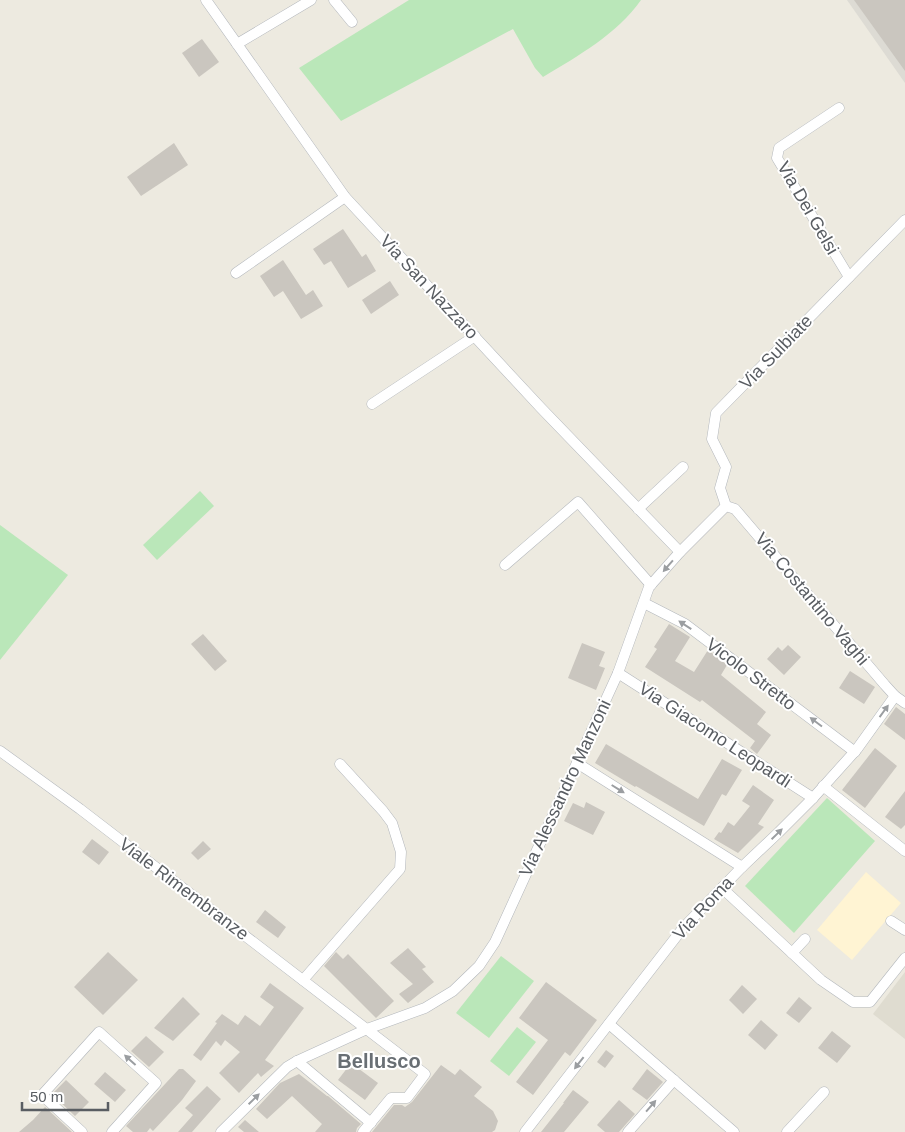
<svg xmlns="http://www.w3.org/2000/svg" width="905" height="1132" viewBox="0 0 905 1132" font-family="Helvetica,sans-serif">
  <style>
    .commercial { fill: #fff4d3 }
    .industrial { fill: #dddbd4 }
    .education { fill: #dfdcd0 }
    .green { fill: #bae7b9 }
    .building { fill: #cac6bf }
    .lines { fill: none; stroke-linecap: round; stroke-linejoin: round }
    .minor-casing { stroke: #b3b7bc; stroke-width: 11 }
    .minor { stroke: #fff; stroke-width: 10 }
    .oneway { fill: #9b9ea1 }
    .labels { text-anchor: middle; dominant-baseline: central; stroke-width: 4; stroke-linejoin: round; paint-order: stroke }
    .street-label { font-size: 18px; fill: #595d62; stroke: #fff }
    .quarter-label { font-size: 20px; font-weight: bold; fill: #696f74; stroke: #fff }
  </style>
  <rect width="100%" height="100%" fill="#edeae0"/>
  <polygon class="commercial" points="866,872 901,903 852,960 817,930"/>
  <polygon class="industrial" points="847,0 905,0 905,83"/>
  <polygon class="education" points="905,972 905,1039 873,1014"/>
  <g class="green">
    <path d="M 409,0 L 641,0 C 617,34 578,56 543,77 L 535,68 L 513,29 L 341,121 L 299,68 Z"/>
    <polygon points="200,491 214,506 157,560 143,545"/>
    <polygon points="0,525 68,575 0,660"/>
    <polygon points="827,798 875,841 794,933 745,886"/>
    <polygon points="501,956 534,981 489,1038 456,1013"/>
    <polygon points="517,1027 536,1042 509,1076 490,1061"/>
  </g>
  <g class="building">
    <polygon points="854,0 905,0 905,71"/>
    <polygon points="202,39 219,62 199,77 182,53"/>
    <polygon points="174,143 188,165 141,196 127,177"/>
    <polygon points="343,229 362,257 366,254 376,271 348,288 331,261 324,265 313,249"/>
    <polygon points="283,260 306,295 313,290 323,306 301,319 283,291 274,297 260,276"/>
    <polygon points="390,281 399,295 371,314 362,300"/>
    <polygon points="669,624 690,637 675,661 694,672 708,650 727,665 721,675 766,712 757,724 771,735 757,754 750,748 755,741 702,700 700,702 645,667 657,649 654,647"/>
    <polygon points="203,634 227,661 215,671 191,644"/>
    <polygon points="582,643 605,652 599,666 605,668 596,690 568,678"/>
    <polygon points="788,645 801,657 784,675 767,659 778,647 782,651"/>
    <polygon points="850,671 875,687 864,704 839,688"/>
    <polygon points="896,707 905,714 905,740 884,724"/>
    <polygon points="606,744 698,799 722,759 742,770 726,796 722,794 704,826 636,786 635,787 595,763"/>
    <polygon points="875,748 897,766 865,808 842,790"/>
    <polygon points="753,785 774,800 758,824 764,827 738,853 714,839 719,832 721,833 728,822 734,826 750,806 742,801"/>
    <polygon points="905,791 905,825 901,829 885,817"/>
    <polygon points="586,802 605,812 593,835 564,821 573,803 584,808"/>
    <polygon points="92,839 109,852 99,865 82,852"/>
    <polygon points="203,841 211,849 198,860 191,853"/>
    <polygon points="265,910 286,927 278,938 256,922"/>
    <polygon points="408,948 426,967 422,969 434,982 408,1003 399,994 413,984 390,963"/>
    <polygon points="108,952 138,980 103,1015 74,987"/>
    <polygon points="336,952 343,959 348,954 394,1001 376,1018 324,966"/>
    <polygon points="546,982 597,1020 570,1056 565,1052 533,1095 516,1082 548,1040 519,1018"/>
    <polygon points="270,983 304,1008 265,1060 274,1066 261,1077 258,1073 239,1093 219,1073 240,1052 225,1040 221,1046 216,1041 201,1061 193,1055 217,1023 215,1022 222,1014 238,1025 245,1015 260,1026 274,1007 260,997"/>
    <polygon points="742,985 757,999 743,1014 729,1000"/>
    <polygon points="183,997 200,1014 173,1041 154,1028"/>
    <polygon points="799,997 812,1008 799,1023 786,1013"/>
    <polygon points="761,1020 778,1035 765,1050 748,1035"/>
    <polygon points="832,1031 851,1046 837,1063 818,1048"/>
    <polygon points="146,1036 164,1052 149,1067 131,1051"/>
    <polygon points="606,1050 614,1056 605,1068 597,1062"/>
    <polygon points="351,1063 378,1083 365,1100 338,1080"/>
    <polygon points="441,1065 455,1075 460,1069 482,1087 474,1096 493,1111 498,1121 495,1130 492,1132 372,1132 394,1105 402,1105 405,1107 412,1102"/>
    <polygon points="179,1069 183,1069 196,1081 182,1100 153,1131 150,1128 147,1132 133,1132 126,1126"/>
    <polygon points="647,1069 663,1082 647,1100 632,1089"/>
    <polygon points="105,1072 126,1090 115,1102 94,1084"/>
    <polygon points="299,1074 327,1096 328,1096 361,1124 357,1128 356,1132 315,1132 322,1124 292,1096 267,1119 256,1109 280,1083"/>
    <polygon points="66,1080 89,1102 75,1116 54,1096 55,1095 53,1093"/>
    <polygon points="207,1086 221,1099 192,1132 178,1132 193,1115 185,1108"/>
    <polygon points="573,1090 589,1102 564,1132 541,1132 564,1103 563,1103"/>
    <polygon points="619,1100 635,1114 619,1132 605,1132 597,1125"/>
    <polygon points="45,1107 72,1132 19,1132 33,1120"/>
    <polygon points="245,1120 259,1132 244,1132 238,1127"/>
  </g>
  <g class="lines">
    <defs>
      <g id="minor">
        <polyline points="206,0 345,197 541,408 680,552"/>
        <polyline points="334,0 352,22"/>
        <polyline points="237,44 311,0"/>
        <polyline points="839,108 779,148 777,158 849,277"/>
        <polyline points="236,273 345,197"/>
        <polyline points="372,404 475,336"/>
        <polyline points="726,506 720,488 726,467 712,439 716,413 905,220"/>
        <polyline points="726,506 735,509 885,685 895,696 905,703"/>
        <polyline points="638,509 683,467"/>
        <polyline points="505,565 578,502 651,585"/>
        <polyline points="644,603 685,624 855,752"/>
        <polyline points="618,673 813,798"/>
        <polyline points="0,751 80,809 425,1074 407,1098 391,1098 363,1132"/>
        <polyline points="577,763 742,867"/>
        <polyline points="823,786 905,851"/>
        <polyline points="722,888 821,980 853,1002 870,1002 905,958"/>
        <polyline points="891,921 905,930"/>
        <polyline points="792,953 805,939"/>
        <polyline points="303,980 400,869 401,852 392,823 383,811 340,764"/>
        <polyline points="609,1024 734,1132"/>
        <polyline points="297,1061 371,1123"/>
        <polyline points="82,1132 42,1095 99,1032 156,1083 112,1132"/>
        <polyline points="221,1132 287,1067 297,1061 367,1029 425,1008 453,991 479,966 495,942 618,673 649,587 680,552 726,506"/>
        <polyline points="525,1132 683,928 742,867 779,832 813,798 857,749 895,696"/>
        <polyline points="628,1132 674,1080"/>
        <polyline points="787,1132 824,1092"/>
      </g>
    </defs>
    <use href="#minor" class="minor-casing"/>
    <use href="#minor" class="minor"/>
  </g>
  <defs><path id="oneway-solid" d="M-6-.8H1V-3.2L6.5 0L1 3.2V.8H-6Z" transform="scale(1.25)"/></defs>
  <g class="oneway">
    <use href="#oneway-solid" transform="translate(668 566) rotate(131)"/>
    <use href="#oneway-solid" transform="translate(685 625) rotate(-147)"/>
    <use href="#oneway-solid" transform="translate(884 711) rotate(-54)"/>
    <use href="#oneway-solid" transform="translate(816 722) rotate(-143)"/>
    <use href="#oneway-solid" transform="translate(618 789) rotate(32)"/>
    <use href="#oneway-solid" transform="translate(777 834) rotate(-44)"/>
    <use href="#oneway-solid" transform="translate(130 1060) rotate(-138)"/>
    <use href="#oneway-solid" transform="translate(579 1063) rotate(128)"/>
    <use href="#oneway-solid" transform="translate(254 1099) rotate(-44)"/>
    <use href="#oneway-solid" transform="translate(651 1106) rotate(-49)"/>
  </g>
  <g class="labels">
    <g class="street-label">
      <text transform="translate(808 208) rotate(60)">Via Dei Gelsi</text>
      <text transform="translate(429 287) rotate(47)">Via San Nazzaro</text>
      <text transform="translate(776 352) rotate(-46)">Via Sulbiate</text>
      <text transform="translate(812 599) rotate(50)">Via Costantino Vaghi</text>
      <text transform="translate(751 674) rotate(37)">Vicolo Stretto</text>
      <text transform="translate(715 735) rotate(33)">Via Giacomo Leopardi</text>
      <text transform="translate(565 788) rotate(-65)">Via Alessandro Manzoni</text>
      <text transform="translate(184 889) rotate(37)">Viale Rimembranze</text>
      <text transform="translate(703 908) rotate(-47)">Via Roma</text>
    </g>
    <g class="quarter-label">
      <text x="379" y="1061">Bellusco</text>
    </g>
  </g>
  <path d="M22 1102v8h86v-8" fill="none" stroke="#595d62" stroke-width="2.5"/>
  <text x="30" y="1102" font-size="15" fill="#595d62" stroke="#ffffff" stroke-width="4" paint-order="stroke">50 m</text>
</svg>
